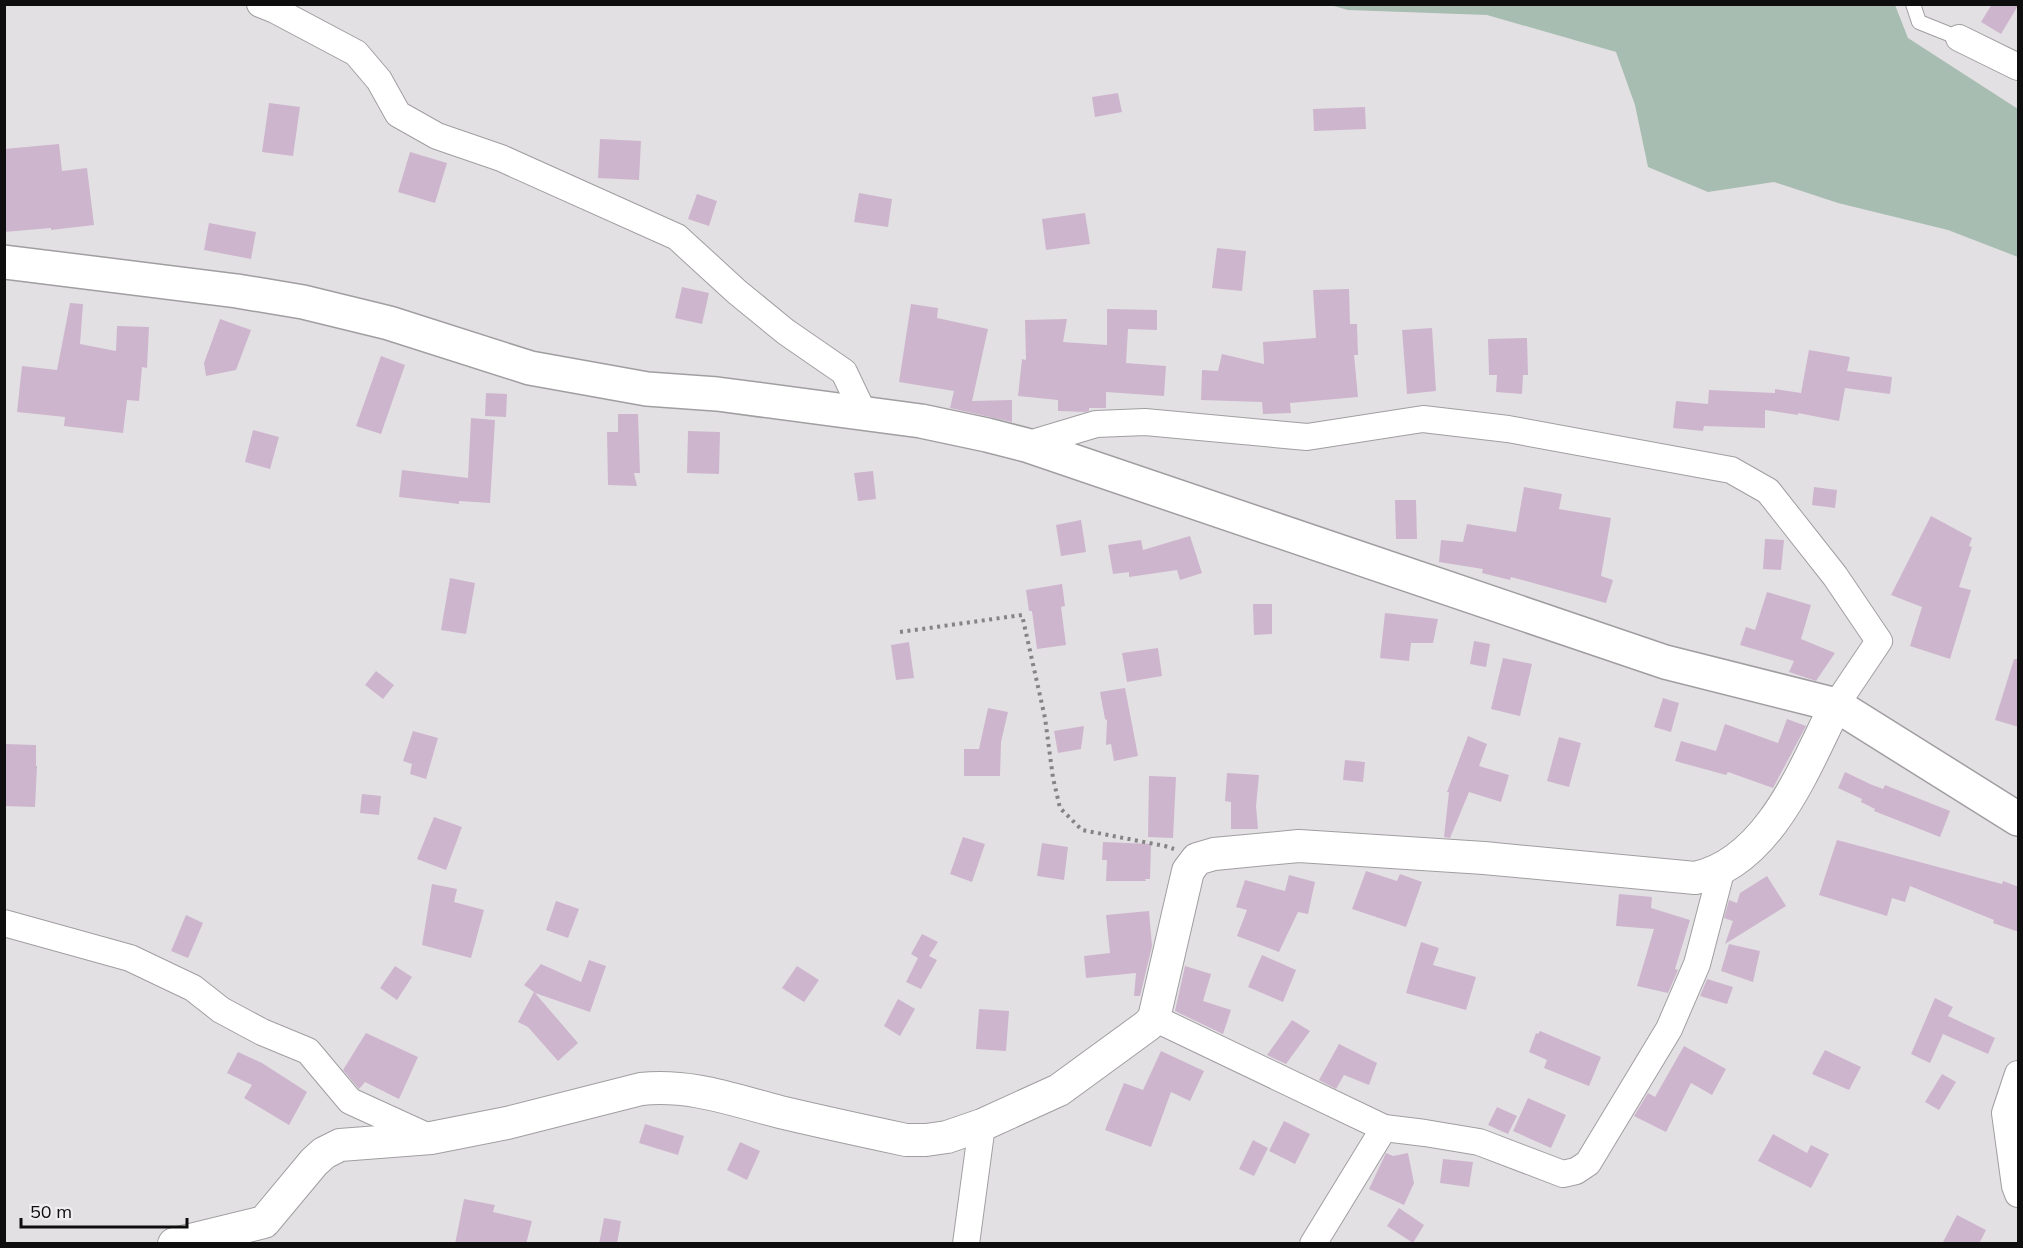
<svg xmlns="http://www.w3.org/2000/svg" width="2023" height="1248" viewBox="0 0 2023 1248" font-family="Mulish,sans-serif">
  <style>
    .green { fill: #a8bdb1 }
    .building { fill: #cdb5ce }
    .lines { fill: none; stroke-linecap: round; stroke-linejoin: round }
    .service-casing { stroke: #a19ea1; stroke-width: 16 }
    .minor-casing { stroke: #a19ea1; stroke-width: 28 }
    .tertiary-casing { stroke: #a19ea1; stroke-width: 34 }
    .secondary-casing { stroke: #a19ea1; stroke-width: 36 }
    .path { stroke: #858385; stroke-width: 4; stroke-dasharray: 3 4.5; stroke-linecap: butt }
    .service { stroke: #fff; stroke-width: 14 }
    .minor { stroke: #fff; stroke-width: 26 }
    .tertiary { stroke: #fff; stroke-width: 32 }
    .secondary { stroke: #fff; stroke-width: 33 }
  </style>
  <rect width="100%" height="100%" fill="#e3e0e3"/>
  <polygon class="green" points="1330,5 1895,5 1908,38 2018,109 2018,257 1948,230 1838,203 1774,182 1708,192 1648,167 1635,105 1616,52 1487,15 1348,10"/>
  <g class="building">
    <polygon points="1992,4 2019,4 2001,34 1981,22"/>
    <polygon points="1118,93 1122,112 1095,117 1092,97"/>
    <polygon points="269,103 300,107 293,156 262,152"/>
    <polygon points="1365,107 1366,129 1314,131 1313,109"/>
    <polygon points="600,139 641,141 639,180 598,178"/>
    <polygon points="59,144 62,171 87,168 94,225 51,230 51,228 4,232 4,149"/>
    <polygon points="410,152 447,163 435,203 398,192"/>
    <polygon points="859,193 892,199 888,227 854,222"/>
    <polygon points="697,194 717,201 709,226 688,219"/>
    <polygon points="1085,213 1090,244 1046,250 1042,219"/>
    <polygon points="209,223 256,232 251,259 204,250"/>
    <polygon points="1217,248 1246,251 1242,291 1212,288"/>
    <polygon points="682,287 709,293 702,324 675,318"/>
    <polygon points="1349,289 1350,324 1357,324 1358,355 1354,355 1358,397 1290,403 1291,413 1263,414 1262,402 1201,400 1202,370 1218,371 1222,354 1264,364 1263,342 1316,338 1313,290"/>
    <polygon points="70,303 83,304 80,344 116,351 117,326 149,327 147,368 142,367 139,401 127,400 123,433 64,426 65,417 17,412 22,366 57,370"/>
    <polygon points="911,304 938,308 937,318 988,329 972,401 1012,400 1012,422 950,408 954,391 899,382"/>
    <polygon points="1107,309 1157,310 1157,330 1128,329 1126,363 1166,366 1164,396 1106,392 1106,408 1089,408 1089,411 1085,412 1058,411 1058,400 1018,396 1022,359 1026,360 1025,320 1067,319 1063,342 1107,345"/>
    <polygon points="220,319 251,330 236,370 206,376 204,363"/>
    <polygon points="1432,328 1436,391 1407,394 1402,330"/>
    <polygon points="1527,338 1528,375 1523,375 1522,394 1496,392 1497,375 1489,375 1488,339"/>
    <polygon points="1809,350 1850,357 1847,371 1892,377 1890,394 1845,388 1839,421 1798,413 1798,415 1765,410 1765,428 1704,426 1703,431 1673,428 1676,401 1708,404 1709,390 1775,393 1775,389 1801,393"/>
    <polygon points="381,356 405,365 381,434 356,426"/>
    <polygon points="486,393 507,394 506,417 485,416"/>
    <polygon points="618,414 638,414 640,473 634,473 637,486 608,485 607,432 618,432"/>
    <polygon points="471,418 495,420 490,503 459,501 459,504 399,497 402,470 468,478"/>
    <polygon points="253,430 279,437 270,469 245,462"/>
    <polygon points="688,431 720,432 719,474 687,473"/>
    <polygon points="873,471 876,499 858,501 854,473"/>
    <polygon points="1524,487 1562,494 1559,509 1611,518 1601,576 1613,580 1606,603 1511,577 1510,580 1482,573 1483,569 1439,562 1441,540 1463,542 1467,524 1516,532"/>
    <polygon points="1814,487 1837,490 1835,508 1812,505"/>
    <polygon points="1395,500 1416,500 1417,539 1396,539"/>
    <polygon points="1931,516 1972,538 1969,546 1972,547 1959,587 1971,590 1950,659 1910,646 1922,607 1891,595"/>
    <polygon points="1081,520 1086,552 1061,556 1056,525"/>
    <polygon points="1190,536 1202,573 1180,580 1177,570 1129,577 1129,572 1113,574 1108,545 1141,540 1143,550"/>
    <polygon points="1765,539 1784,540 1781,570 1763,569"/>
    <polygon points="450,578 475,583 466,634 441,630"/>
    <polygon points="1062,584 1065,606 1061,607 1066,645 1037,649 1032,611 1029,611 1026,590"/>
    <polygon points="1767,592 1811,605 1801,639 1835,653 1816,681 1789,672 1794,661 1740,645 1746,627 1755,630"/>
    <polygon points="1253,604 1272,604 1272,634 1254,635"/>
    <polygon points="1385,613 1438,619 1433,643 1411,643 1409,661 1380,658"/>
    <polygon points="1474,641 1490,644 1486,667 1470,664"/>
    <polygon points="909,642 914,678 896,680 891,645"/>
    <polygon points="1158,648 1162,676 1127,682 1122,653"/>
    <polygon points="1503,658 1532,664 1520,716 1491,709"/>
    <polygon points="2014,659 2019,659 2019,727 1995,720"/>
    <polygon points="376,671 394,685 383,699 365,685"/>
    <polygon points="1125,688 1138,756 1114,761 1111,744 1106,745 1107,720 1105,719 1100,692"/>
    <polygon points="1663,698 1679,703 1671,732 1654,727"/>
    <polygon points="988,708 1008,712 1001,742 1000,776 964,776 964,749 979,749"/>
    <polygon points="1787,719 1806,726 1773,788 1728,772 1726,775 1675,761 1681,741 1716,751 1725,724 1778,743"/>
    <polygon points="1084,726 1081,749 1058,753 1054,731"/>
    <polygon points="413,731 438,738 426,779 410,774 412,764 403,761"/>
    <polygon points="1468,736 1487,744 1479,766 1509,775 1501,802 1469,792 1450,838 1444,837 1449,792 1447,792"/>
    <polygon points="1559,737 1581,743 1569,787 1547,781"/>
    <polygon points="4,744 36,745 36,766 37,766 35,807 4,806"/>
    <polygon points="1345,760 1365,762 1363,782 1343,780"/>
    <polygon points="1845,772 1870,784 1883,789 1885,785 1950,811 1940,837 1874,811 1875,809 1861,802 1862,799 1838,788"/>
    <polygon points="1227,773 1259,775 1256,806 1258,829 1231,829 1231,802 1225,801"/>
    <polygon points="1149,776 1176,777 1173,838 1148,837"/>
    <polygon points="362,794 381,796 379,815 360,813"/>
    <polygon points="434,817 462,827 446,870 417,859"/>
    <polygon points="963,837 985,844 972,882 950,874"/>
    <polygon points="1837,840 2002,884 2003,881 2019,887 2019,932 1993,923 1994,920 1910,886 1905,902 1892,898 1887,916 1819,895"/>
    <polygon points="1103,842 1151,844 1150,879 1145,879 1146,881 1106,881 1107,860 1102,860"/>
    <polygon points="1042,843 1068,847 1064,880 1037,876"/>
    <polygon points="1366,871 1397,881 1400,874 1422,882 1406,927 1352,909"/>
    <polygon points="1289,875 1315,882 1308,914 1298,912 1279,952 1237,936 1247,910 1236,907 1245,880 1285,891"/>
    <polygon points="1767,876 1786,906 1725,944 1733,921 1724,918 1729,900 1737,903 1740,893"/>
    <polygon points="432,884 457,889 454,902 484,910 471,958 422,945"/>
    <polygon points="1619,894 1652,897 1651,908 1690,920 1675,969 1678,970 1668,993 1637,986 1654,929 1616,926"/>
    <polygon points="556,901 579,909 568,938 546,930"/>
    <polygon points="1149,911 1152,946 1140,996 1134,996 1136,973 1086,978 1084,956 1110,953 1106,915"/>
    <polygon points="186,915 203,923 188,958 171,951"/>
    <polygon points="922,934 938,942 929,956 937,960 921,989 906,982 918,958 911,954"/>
    <polygon points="1421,942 1439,948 1433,965 1476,977 1466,1010 1406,993"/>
    <polygon points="1729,944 1760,951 1753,982 1721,971"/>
    <polygon points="1262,955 1296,970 1283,1002 1248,987"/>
    <polygon points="589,960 606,966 590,1012 535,993 578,1043 558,1061 528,1027 518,1022 534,992 524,985 541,964 581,982"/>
    <polygon points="395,966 412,977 397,1000 380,988"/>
    <polygon points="797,966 819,980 804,1002 782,988"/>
    <polygon points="1185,966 1211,974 1203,1001 1231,1010 1223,1034 1175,1011"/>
    <polygon points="1707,979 1733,987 1727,1004 1700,996"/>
    <polygon points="1935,998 1953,1007 1948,1016 1995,1038 1988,1054 1943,1034 1930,1063 1911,1054"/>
    <polygon points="898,999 915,1009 900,1036 884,1026"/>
    <polygon points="979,1009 1009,1011 1006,1051 976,1049"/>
    <polygon points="1292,1020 1310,1031 1286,1064 1267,1055"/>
    <polygon points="1540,1031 1601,1057 1589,1086 1544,1068 1547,1060 1529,1052 1536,1033 1538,1034"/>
    <polygon points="366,1033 418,1057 399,1099 365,1082 359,1089 343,1070"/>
    <polygon points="1339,1044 1377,1063 1369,1085 1344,1075 1336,1089 1319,1080"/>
    <polygon points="1684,1046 1726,1069 1712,1095 1691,1083 1666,1132 1634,1116 1648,1093 1655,1097"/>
    <polygon points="1825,1050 1861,1067 1849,1090 1812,1074"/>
    <polygon points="1161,1051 1204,1071 1190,1101 1171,1092 1151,1147 1105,1130 1124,1083 1143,1090"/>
    <polygon points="238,1052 262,1063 307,1092 289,1125 244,1098 252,1085 227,1073"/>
    <polygon points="1942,1074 1956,1082 1939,1110 1925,1102"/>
    <polygon points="1528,1098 1566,1115 1551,1148 1513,1131"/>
    <polygon points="1497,1107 1517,1116 1508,1134 1488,1125"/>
    <polygon points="1284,1121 1310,1134 1295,1164 1269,1151"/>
    <polygon points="645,1124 684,1136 678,1155 639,1143"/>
    <polygon points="1773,1134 1807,1153 1811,1145 1829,1154 1811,1188 1758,1161"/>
    <polygon points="1253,1140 1268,1148 1254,1176 1239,1169"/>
    <polygon points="740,1142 760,1151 747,1180 727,1170"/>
    <polygon points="1386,1153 1393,1156 1408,1153 1414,1183 1404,1205 1369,1189"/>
    <polygon points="1443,1159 1473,1162 1469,1187 1440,1183"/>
    <polygon points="464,1199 495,1205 493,1212 532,1221 526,1244 455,1244"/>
    <polygon points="1399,1208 1424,1225 1413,1243 1387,1226"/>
    <polygon points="1957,1215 1986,1230 1979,1244 1942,1244"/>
    <polygon points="604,1218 621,1221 617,1244 599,1244"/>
  </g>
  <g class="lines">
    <defs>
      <polyline id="service" points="1913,4 1919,22 1959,38"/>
      <g id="minor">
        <polyline points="260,4 275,10 356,53 379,80 398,114 437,136 501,158 677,237 737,292 786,332 844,372 864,414"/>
        <polyline points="1959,38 2018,67"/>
        <polyline points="1026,445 1096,424 1145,422 1307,437 1423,419 1508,429 1731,470 1768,491 1835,576 1879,641 1836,705"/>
        <polyline points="4,923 130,958 193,988 221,1010 262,1032 308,1051 350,1101 431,1138"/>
        <polyline points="1154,1018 1384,1128 1313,1244"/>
        <polyline points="2018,1074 2005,1113 2015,1186 2018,1194"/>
        <polyline points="1384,1128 1425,1133 1479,1142 1563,1174 1576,1171 1588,1163 1669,1029 1697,964 1722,868"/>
        <polyline points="966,1244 982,1125"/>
      </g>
      <path id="tertiary" d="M 174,1244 L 264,1222 L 314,1162 L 324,1153 L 340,1145 L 431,1138 L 507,1123 L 641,1089 C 691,1084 733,1100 780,1112 C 822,1122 864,1131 906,1140 L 926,1140 L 947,1137 L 982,1125 L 1059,1090 L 1148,1025 L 1154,1018 L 1188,871 L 1197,859 L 1214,854 L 1299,846 L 1484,858 L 1695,878 C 1770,862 1805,766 1836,705"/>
      <polyline id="secondary" points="4,262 237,291 303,302 389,323 530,368 647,389 717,394 921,421 987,435 1026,445 1665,662 1836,705 2018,819"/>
    </defs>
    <use href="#service" class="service-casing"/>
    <use href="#minor" class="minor-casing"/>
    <use href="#tertiary" class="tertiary-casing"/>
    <use href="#secondary" class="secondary-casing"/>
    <polyline class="path" points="900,632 1022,615 1045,718 1053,778 1060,808 1082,830 1165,846 1174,849"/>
    <use href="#service" class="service"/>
    <use href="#minor" class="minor"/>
    <use href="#tertiary" class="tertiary"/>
    <use href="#secondary" class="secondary"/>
  </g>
  <rect width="2023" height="1248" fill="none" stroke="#0f0e0f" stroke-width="12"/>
  <path d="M21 1218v9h166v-9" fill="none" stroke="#0f0e0f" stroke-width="3"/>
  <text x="30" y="1218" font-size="18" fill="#0f0e0f" stroke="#f0edf0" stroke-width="4.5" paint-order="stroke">50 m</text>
</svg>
